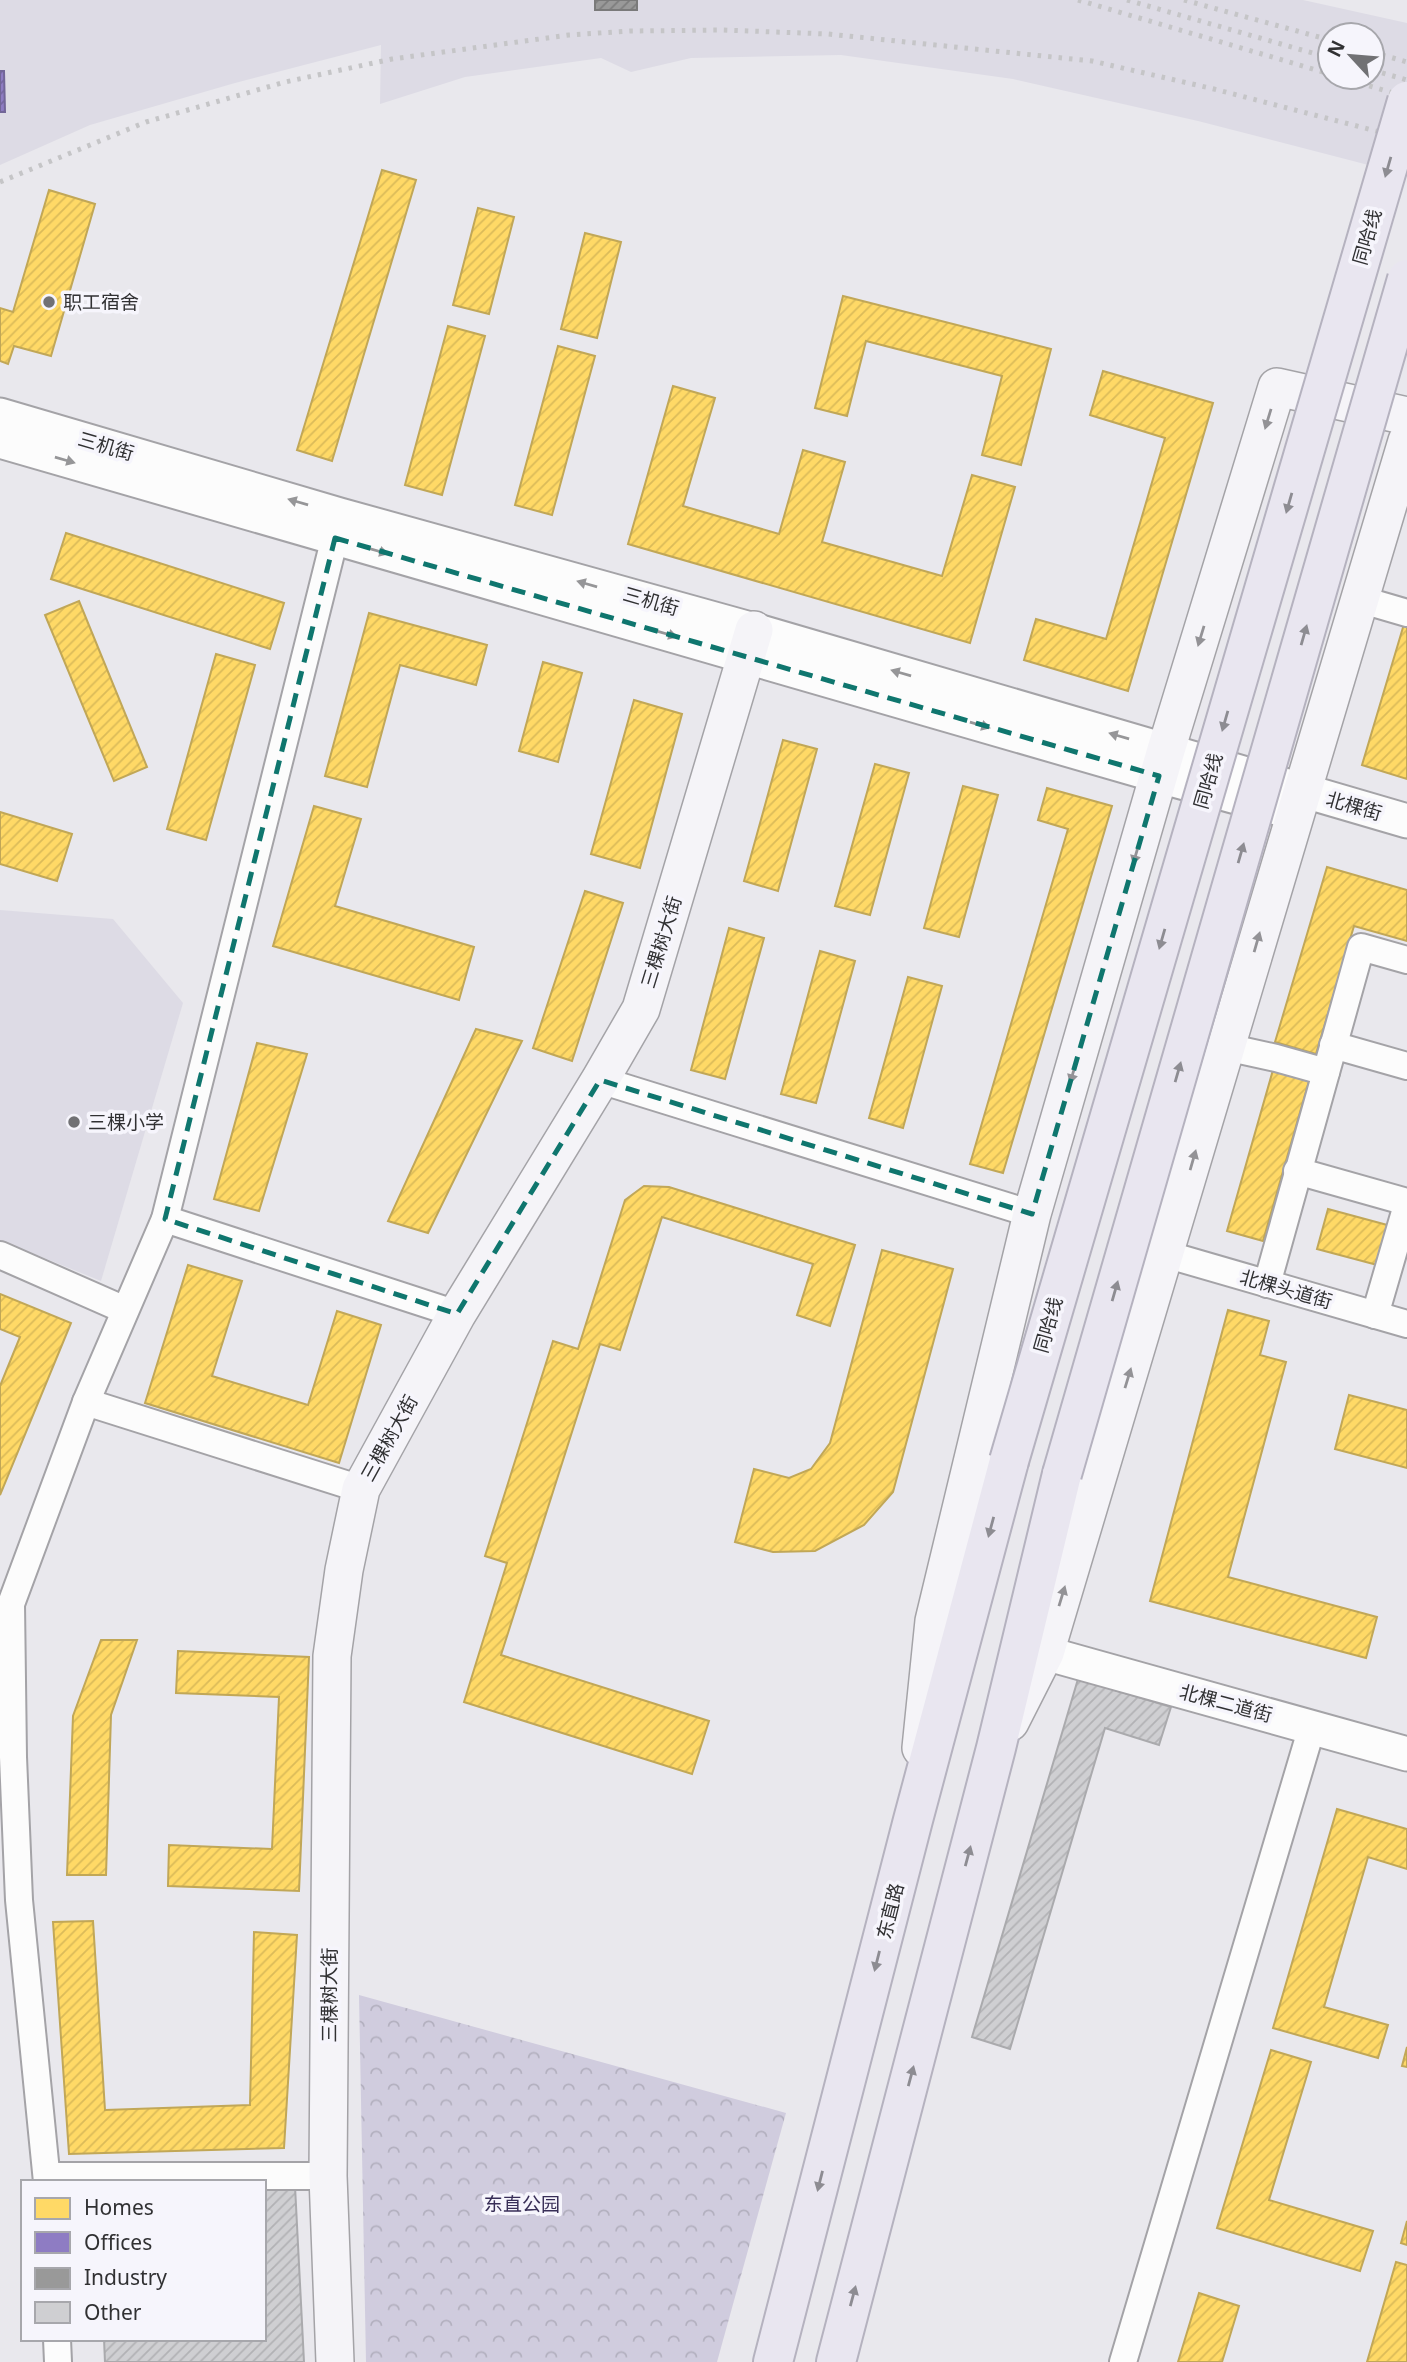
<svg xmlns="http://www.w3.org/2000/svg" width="1407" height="2362" viewBox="0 0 1407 2362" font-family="'Noto Sans','Noto Sans SC',sans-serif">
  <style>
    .built { fill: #dddbe5; fill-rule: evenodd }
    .park { fill: url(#park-crowns) }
    .homes { fill: url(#homes-hatch); stroke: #c1a757; stroke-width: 2 }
    .offices { fill: url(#offices-hatch); stroke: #726698; stroke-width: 2 }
    .industry { fill: url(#industry-hatch); stroke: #7a7a7a; stroke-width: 2 }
    .building { fill: url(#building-hatch); stroke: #aaaaad; stroke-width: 2 }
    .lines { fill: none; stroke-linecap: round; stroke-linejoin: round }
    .minor-casing { stroke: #a4a3a7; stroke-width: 30 }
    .tertiary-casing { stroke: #a4a3a7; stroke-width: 37 }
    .secondary-casing { stroke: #a4a3a7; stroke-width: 40 }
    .trunk-casing { stroke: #b5b2bf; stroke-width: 42 }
    .minor { stroke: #fcfcfc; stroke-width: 26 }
    .tertiary { stroke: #fcfcfc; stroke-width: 33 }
    .secondary { stroke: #f5f4f8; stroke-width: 37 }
    .trunk { stroke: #e9e6f0; stroke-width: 38 }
    .rail { stroke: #c5c5c7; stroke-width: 5; stroke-dasharray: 3.5 7; stroke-linecap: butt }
    .trunk-bridge-casing { stroke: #b5b2bf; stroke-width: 42; stroke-linecap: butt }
    .trunk-bridge { stroke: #e9e6f0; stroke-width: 38 }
    .oneway { fill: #8d8c92 }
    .oneway2 { fill: #939296 }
    .oneway3 { fill: #969698 }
    .marked { fill: none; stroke: #0f766e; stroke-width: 5; stroke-dasharray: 14 9; stroke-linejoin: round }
    .poi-dot { fill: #717174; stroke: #f6f5fc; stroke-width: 2.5 }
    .labels { text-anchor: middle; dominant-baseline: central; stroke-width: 7; stroke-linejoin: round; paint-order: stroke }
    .street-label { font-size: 19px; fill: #313133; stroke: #f6f5fc }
    .poi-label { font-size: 19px; fill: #313133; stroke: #f6f5fc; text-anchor: start }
    .park-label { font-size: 19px; fill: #382e57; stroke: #f6f5fc }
  </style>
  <defs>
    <pattern id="park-crowns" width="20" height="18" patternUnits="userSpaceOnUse" patternTransform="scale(1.75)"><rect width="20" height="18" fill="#d0ccde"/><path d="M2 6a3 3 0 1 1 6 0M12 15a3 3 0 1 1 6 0" fill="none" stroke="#b3b0bf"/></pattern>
    <pattern id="homes-hatch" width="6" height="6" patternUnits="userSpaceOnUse" patternTransform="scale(1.75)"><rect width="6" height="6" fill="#ffd966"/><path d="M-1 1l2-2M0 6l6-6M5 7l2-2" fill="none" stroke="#dbbb59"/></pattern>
    <pattern id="offices-hatch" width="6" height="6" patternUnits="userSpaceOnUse" patternTransform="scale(1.75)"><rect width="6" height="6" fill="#8e7cc3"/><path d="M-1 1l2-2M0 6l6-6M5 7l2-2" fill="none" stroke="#75669f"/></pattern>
    <pattern id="industry-hatch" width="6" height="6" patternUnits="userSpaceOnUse" patternTransform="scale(1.75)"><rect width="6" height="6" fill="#999"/><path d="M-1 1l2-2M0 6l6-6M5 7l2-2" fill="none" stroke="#7d7d7d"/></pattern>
    <pattern id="building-hatch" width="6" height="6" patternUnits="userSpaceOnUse" patternTransform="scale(1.75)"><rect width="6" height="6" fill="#cfcfd2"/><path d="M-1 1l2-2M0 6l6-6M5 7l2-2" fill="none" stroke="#b2b2b5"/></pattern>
  </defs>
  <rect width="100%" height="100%" fill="#e9e8ed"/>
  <g class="built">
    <path d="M 0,0 L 1303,0 L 1407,23 L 1407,175 L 1198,121 L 1013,79 L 841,55 L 691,58 L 631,72 L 601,58 L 465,77 L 380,104 L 381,45 L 235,83 L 90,125 L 0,165 ZM 1330,35 L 1372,35 L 1372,77 L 1330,77 Z"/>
    <polygon points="0,910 113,919 183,1003 101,1281 0,1240"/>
  </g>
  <polygon class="park" points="359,1995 786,2113 717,2362 366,2362"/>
  <g class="homes">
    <polygon points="382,170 416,180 332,461 297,450"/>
    <polygon points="49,190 95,204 51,356 14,346 8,364 0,361 0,308 13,312"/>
    <polygon points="478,208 514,217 489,314 453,305"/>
    <polygon points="585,233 621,242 597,338 561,329"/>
    <polygon points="843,296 1051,349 1021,465 982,455 1002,376 866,341 847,416 815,408"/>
    <polygon points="448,326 485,336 442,495 405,485"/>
    <polygon points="558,346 595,356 552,515 515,505"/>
    <polygon points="1103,371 1213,403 1128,691 1024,660 1036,619 1106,639 1165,438 1090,415"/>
    <polygon points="673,386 715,398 683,506 779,534 803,450 845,462 822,542 942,576 972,475 1015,487 970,643 628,544"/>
    <polygon points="66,533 284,603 270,649 51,579"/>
    <polygon points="79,601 147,767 114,781 45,615"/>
    <polygon points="369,613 487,645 476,685 400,665 367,787 325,776"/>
    <polygon points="1404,624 1407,625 1407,779 1362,765"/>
    <polygon points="216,654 255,665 206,840 167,829"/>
    <polygon points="543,662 582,673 558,762 519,751"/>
    <polygon points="634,700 682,714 640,868 591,854"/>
    <polygon points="783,740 817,749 778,891 744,881"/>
    <polygon points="875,764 909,773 870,915 835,906"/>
    <polygon points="963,786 998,795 959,937 924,928"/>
    <polygon points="1047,788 1112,806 1003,1173 970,1164 1068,829 1038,820"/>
    <polygon points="314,806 361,819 335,906 474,947 459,1000 273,946"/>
    <polygon points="0,812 72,834 57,881 0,864"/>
    <polygon points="1327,867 1407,890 1407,941 1354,926 1316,1054 1275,1042"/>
    <polygon points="585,891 623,903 572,1061 533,1048"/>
    <polygon points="729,928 764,938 725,1079 691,1070"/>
    <polygon points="820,951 855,961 816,1103 781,1094"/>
    <polygon points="908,977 942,986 903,1128 869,1118"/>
    <polygon points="476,1029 522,1041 428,1233 388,1221"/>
    <polygon points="257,1043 307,1054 259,1211 214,1199"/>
    <polygon points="1275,1063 1311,1074 1263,1241 1227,1231"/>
    <polygon points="644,1186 669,1187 855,1245 830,1326 797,1315 813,1264 662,1217 620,1350 600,1344 501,1655 709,1721 692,1774 464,1702 507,1563 485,1556 553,1341 578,1349 625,1200"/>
    <polygon points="1328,1209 1391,1226 1381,1266 1317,1249"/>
    <polygon points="882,1250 953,1269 893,1492 864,1525 815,1551 773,1552 735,1542 754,1469 789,1478 811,1469 830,1443"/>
    <polygon points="188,1265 242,1281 212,1376 308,1405 337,1311 381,1325 339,1463 145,1403"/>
    <polygon points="0,1294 71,1323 0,1495 0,1386 20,1337 0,1329"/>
    <polygon points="1228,1310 1269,1321 1260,1355 1286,1362 1228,1577 1377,1617 1366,1658 1150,1601"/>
    <polygon points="1349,1395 1407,1410 1407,1468 1335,1449"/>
    <polygon points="101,1640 137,1640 111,1715 106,1875 67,1875 73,1716"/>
    <polygon points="178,1651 309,1657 299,1891 168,1886 169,1845 272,1849 279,1697 176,1693"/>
    <polygon points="1337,1809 1407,1829 1407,1869 1368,1857 1324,2007 1388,2025 1378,2058 1273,2028"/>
    <polygon points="93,1921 105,2110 250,2105 254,1932 297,1935 284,2148 69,2154 53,1922"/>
    <polygon points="1407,2047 1407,2067 1402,2066"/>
    <polygon points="1271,2050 1311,2062 1269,2200 1373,2231 1360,2271 1217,2228"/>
    <polygon points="1407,2221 1407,2245 1401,2243"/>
    <polygon points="1396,2262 1407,2265 1407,2362 1367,2362"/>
    <polygon points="1199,2293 1239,2306 1222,2362 1178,2362"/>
  </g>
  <polygon class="offices" points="0,71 4,71 5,112 0,112"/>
  <rect class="industry" x="595" y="0" width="42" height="10"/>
  <g class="building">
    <polygon points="1078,1679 1171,1707 1159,1745 1105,1728 1010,2049 972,2037"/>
    <polygon points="295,2186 304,2362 105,2362 104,2339 264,2339 264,2188"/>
  </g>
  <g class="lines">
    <defs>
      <g id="minor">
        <polyline points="1359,599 1407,613"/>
        <polyline points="1333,1045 1407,1066"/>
        <polyline points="1226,1047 1276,1058 1326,1072"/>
        <polyline points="600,1080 1032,1214"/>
        <polyline points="1297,1171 1407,1202"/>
        <polyline points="165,1219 457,1314"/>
        <polyline points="1165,1254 1407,1324"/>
        <polyline points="0,1255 125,1310"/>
        <polyline points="1267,1284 1361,947 1407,960"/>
        <polyline points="1375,1315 1407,1205"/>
        <polyline points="86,1402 361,1489"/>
        <polyline points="47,2176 328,2176"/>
        <polyline points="47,2182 19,1900 13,1757 11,1604 86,1402 165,1219 339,521"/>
        <polyline points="57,2339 58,2362"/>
        <polyline points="1123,2362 1312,1727"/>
      </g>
      <g id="tertiary">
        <polyline points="0,415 340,515 754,630 1407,821"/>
        <polyline points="0,441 1159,776 1295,813"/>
        <polyline points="1045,1653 1407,1754"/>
      </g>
      <g id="secondary">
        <polyline points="1010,1722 1045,1653 1407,441"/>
        <polyline points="921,1748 934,1621 1032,1214 1166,750 1277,387 1407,416"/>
        <polyline points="335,2362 328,2176 332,1656 344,1570 361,1489 457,1314 600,1080 641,1009 754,630"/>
      </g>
      <g id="trunk">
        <polyline points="773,2362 913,1820 1009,1461"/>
        <polyline points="836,2362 996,1748 1062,1474"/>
      </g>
    </defs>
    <use href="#minor" class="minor-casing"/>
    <use href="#tertiary" class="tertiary-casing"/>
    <use href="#secondary" class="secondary-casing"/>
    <use href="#trunk" class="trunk-casing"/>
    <use href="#minor" class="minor"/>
    <use href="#tertiary" class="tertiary"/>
    <use href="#secondary" class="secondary"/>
    <use href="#trunk" class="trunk"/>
    <g class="rail">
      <polyline points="1078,0 1330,74"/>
      <polyline points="1127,0 1330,58"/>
      <polyline points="1184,0 1330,40"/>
      <polyline points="1372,52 1407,62"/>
      <polyline points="1372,70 1407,80"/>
      <polyline points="1339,77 1407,97"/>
      <polyline points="0,182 146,122 285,82 392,59 569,35 630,31 723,30 828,34 1092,61 1214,89 1407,139"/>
    </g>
    <defs>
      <g id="trunk-bridge">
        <polyline points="1009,1461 1407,101"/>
        <polyline points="1062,1474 1407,279"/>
      </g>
    </defs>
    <use href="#trunk-bridge" class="trunk-bridge-casing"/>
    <use href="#trunk-bridge" class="trunk-bridge"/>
  </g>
  <defs><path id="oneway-solid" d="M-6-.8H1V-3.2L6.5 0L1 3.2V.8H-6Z" transform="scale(1.75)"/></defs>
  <g class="oneway">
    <use href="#oneway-solid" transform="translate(1388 167) rotate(106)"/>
    <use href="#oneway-solid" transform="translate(1289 503) rotate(106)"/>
    <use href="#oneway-solid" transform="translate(1304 635) rotate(-74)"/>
    <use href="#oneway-solid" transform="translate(1225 721) rotate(106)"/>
    <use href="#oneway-solid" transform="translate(1241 853) rotate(-74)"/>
    <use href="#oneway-solid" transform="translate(1162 939) rotate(106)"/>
    <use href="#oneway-solid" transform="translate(1178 1072) rotate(-74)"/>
    <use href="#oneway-solid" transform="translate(1115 1291) rotate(-74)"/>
    <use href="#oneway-solid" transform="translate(991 1527) rotate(105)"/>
    <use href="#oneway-solid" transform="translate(968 1856) rotate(-75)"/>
    <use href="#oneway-solid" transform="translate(877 1961) rotate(104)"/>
    <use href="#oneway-solid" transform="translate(911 2076) rotate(-75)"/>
    <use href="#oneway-solid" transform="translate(820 2181) rotate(104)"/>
    <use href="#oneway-solid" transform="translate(853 2296) rotate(-75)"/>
  </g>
  <g class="oneway2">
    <use href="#oneway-solid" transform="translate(1268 419) rotate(107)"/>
    <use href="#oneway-solid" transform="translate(1201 636) rotate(107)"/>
    <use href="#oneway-solid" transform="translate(1136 854) rotate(106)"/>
    <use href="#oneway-solid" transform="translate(1257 942) rotate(-74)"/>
    <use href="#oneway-solid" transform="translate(1073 1073) rotate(106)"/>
    <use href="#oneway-solid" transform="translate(1193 1160) rotate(-74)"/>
    <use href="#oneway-solid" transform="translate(1128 1378) rotate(-73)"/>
    <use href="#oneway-solid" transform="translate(1062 1596) rotate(-73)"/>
  </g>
  <g class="oneway3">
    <use href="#oneway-solid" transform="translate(65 460) rotate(16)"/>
    <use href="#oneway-solid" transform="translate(298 502) rotate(-164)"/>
    <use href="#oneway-solid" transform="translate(378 551) rotate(16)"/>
    <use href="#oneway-solid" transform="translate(587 584) rotate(-164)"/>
    <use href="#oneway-solid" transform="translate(667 634) rotate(16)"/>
    <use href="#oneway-solid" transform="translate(901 673) rotate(-164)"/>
    <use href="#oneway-solid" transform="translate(980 725) rotate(16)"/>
    <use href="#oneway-solid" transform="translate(1119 736) rotate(-164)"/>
  </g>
  <path class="marked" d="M 335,538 L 1159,776 L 1032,1214 L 600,1080 L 457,1314 L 165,1219 Z"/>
  <g class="poi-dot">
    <circle cx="49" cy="302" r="7"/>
    <circle cx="74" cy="1122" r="7"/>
  </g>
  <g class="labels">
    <g class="street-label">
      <text transform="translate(1367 237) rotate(-74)">同哈线</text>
      <text transform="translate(106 446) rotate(16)">三机街</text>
      <text transform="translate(651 601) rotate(16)">三机街</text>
      <text transform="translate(1208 781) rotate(-74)">同哈线</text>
      <text transform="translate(1354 806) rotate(16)">北棵街</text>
      <text transform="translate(661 942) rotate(-73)">三棵树大街</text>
      <text transform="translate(1286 1289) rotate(16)">北棵头道街</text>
      <text transform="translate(1048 1325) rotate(-74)">同哈线</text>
      <text transform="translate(389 1438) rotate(-61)">三棵树大街</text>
      <text transform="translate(1226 1703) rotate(15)">北棵二道街</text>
      <text transform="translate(890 1911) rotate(-76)">东直路</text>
      <text transform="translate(329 1995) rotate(-90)">三棵树大街</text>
    </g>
    <g class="poi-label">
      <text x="63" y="302">职工宿舍</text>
      <text x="88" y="1122">三棵小学</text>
    </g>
    <g class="park-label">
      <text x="522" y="2204">东直公园</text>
    </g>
  </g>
  <rect x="21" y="2180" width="245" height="161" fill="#f6f5fc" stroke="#a7a7ac" stroke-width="2"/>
  <rect x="35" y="2198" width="35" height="21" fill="#ffd966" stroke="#a7a7ac" stroke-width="2"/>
  <text x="84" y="2215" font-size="21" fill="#313133">Homes</text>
  <rect x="35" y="2232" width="35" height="21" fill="#8e7cc3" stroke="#a7a7ac" stroke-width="2"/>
  <text x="84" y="2250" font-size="21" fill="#313133">Offices</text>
  <rect x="35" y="2268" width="35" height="21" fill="#999999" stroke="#a7a7ac" stroke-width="2"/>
  <text x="84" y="2285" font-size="21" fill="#313133">Industry</text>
  <rect x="35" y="2302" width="35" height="21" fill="#cfcfd2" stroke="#a7a7ac" stroke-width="2"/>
  <text x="84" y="2320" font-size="21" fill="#313133">Other</text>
  <g transform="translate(1351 56) rotate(296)"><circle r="33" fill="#f6f5fc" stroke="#a7a7ac" stroke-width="2"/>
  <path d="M0-5L12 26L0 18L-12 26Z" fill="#717174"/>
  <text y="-10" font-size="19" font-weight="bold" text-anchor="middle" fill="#313133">N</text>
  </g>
</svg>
